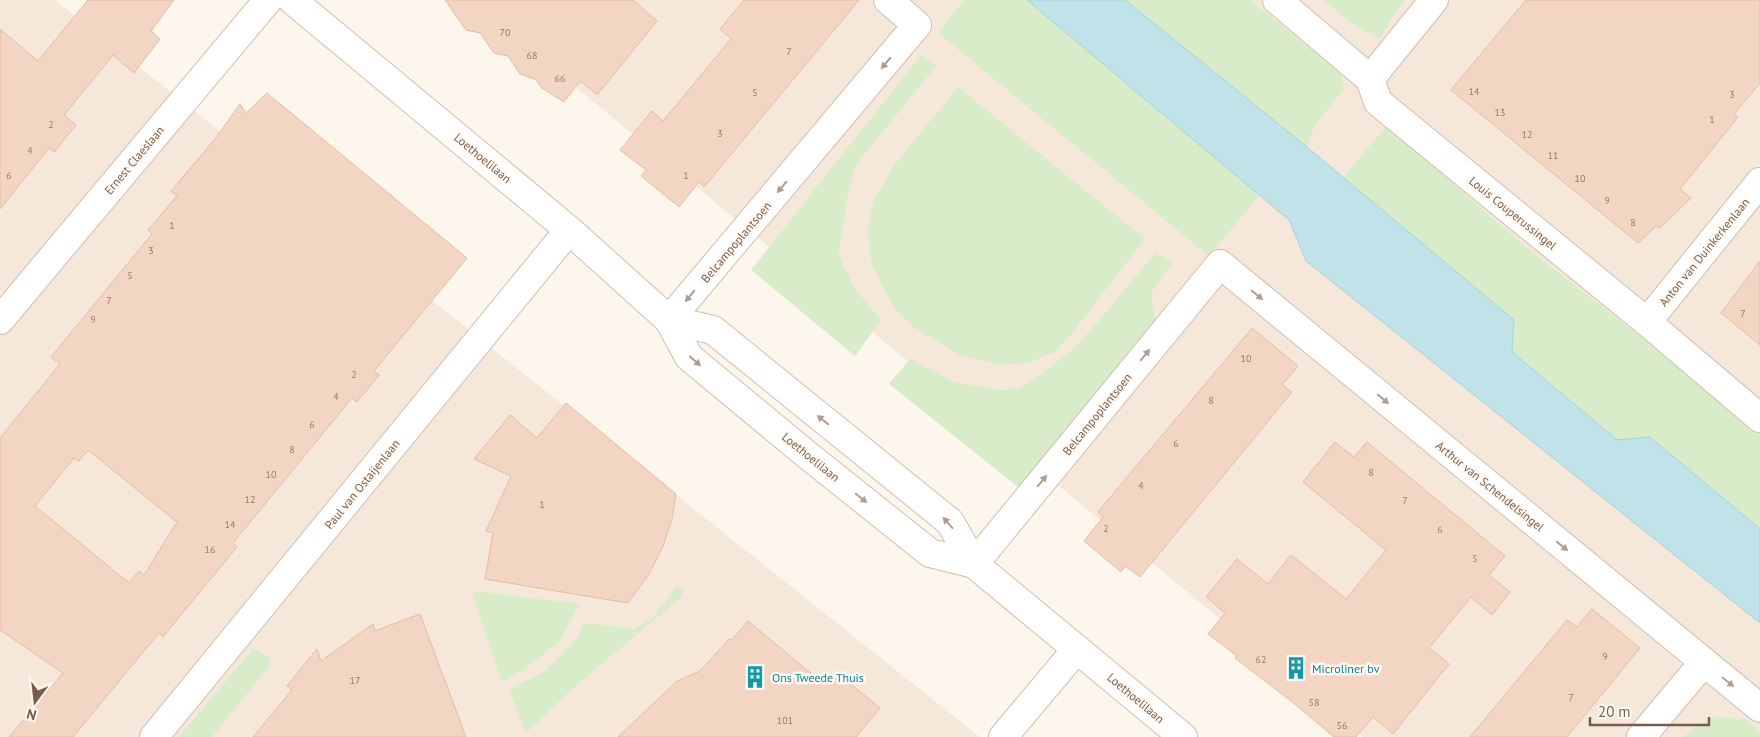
<svg xmlns="http://www.w3.org/2000/svg" width="1760" height="737" viewBox="0 0 1760 737" font-family="'PT Sans',sans-serif">
  <style>
    .residential { fill: #f5e8da }
    .green { fill: #d8ecc9 }
    .water { fill: #bfe3e8; stroke: #a5d3da }
    .building { fill: #f3d5c3; stroke: #e6bba3; fill-rule: evenodd }
    .lines { fill: none; stroke-linecap: round; stroke-linejoin: round }
    .minor-casing { stroke: #d1beb0; stroke-width: 30 }
    .minor { stroke: #fff; stroke-width: 28 }
    .oneway { fill: #af9d94 }
    .labels { text-anchor: middle; dominant-baseline: central; stroke-width: 5; stroke-linejoin: round; paint-order: stroke }
    .number-label { font-size: 10px; fill: #987a6a }
    .street-label { font-size: 12px; fill: #7a5c4d; stroke: #fffaf3 }
    .culture-label { font-size: 12px; fill: #0d838f; stroke: #fffaf3; text-anchor: start }
  </style>
  <rect width="100%" height="100%" fill="#fdf6ec"/>
  <g class="residential">
    <polygon points="0,0 55,0 980,737 0,737"/>
    <polygon points="470,0 1760,0 1760,737 1363,737"/>
  </g>
  <g class="green">
    <polygon points="964,0 1027,0 1260,195 1209,256 938,33"/>
    <polygon points="1125,0 1250,0 1340,72 1344,89 1315,125 1307,147"/>
    <polygon points="1324,0 1406,0 1393,16 1380,39 1354,25"/>
    <polygon points="921,55 937,65 855,166 847,198 838,255 855,289 881,320 855,356 751,270"/>
    <polygon points="958,87 1145,239 1069,337 1055,352 1028,363 998,365 957,354 912,326 894,308 872,265 867,229 874,199 896,163"/>
    <polygon points="1387,125 1522,244 1760,430 1760,529 1650,437 1617,440 1512,352 1514,320 1343,178"/>
    <polygon points="1156,252 1172,263 1151,293 1155,320 1018,487 889,384 910,359 956,383 1001,390 1019,388 1042,374 1072,350 1096,324"/>
    <polygon points="676,587 683,590 680,598 572,689 526,733 509,689 544,672 578,637 584,623 635,629 652,618"/>
    <polygon points="472,591 580,604 559,642 525,669 502,681"/>
    <polygon points="253,649 263,653 271,660 269,666 212,737 179,737"/>
    <polygon points="1717,716 1746,720 1760,733 1760,737 1684,737 1692,728"/>
  </g>
  <polygon class="water" points="1027,0 1125,0 1307,147 1514,320 1512,352 1617,440 1650,437 1760,529 1760,623 1306,261 1289,220"/>
  <g class="building">
    <polygon points="88,0 174,0 151,31 160,39 134,73 113,55 64,115 76,125 54,152 49,148 0,209 0,29 38,61"/>
    <polygon points="445,0 633,0 657,21 597,95 580,81 564,102 542,88 535,79 520,74 508,56 494,53 480,33 466,30"/>
    <polygon points="744,0 859,0 704,187 699,182 679,207 641,176 646,170 620,150 652,111 663,121 731,39 720,29"/>
    <polygon points="1526,0 1760,0 1760,83 1734,114 1738,117 1680,189 1691,198 1660,228 1656,226 1638,243 1451,90"/>
    <path d="M 267,93 L 467,258 L 374,371 L 379,375 L 357,402 L 352,398 L 233,543 L 237,547 L 185,610 L 163,637 L 159,633 L 73,737 L 9,737 L 63,673 L 0,630 L 0,438 L 60,364 L 51,357 L 152,234 L 148,230 L 177,196 L 171,191 L 215,139 L 240,104 L 246,113 ZM 88,450 L 177,522 L 144,575 L 139,571 L 129,583 L 35,506 L 74,458 L 79,461 Z"/>
    <polygon points="1760,261 1760,345 1721,313"/>
    <polygon points="1252,328 1298,366 1282,385 1292,392 1140,577 1125,566 1121,572 1084,541 1103,517 1098,512"/>
    <polygon points="566,403 676,494 672,519 663,546 649,574 628,603 485,579 493,533 486,531 511,476 474,459 510,415 537,438"/>
    <polygon points="1335,442 1354,457 1367,442 1505,556 1489,575 1510,592 1492,615 1471,597 1429,648 1449,664 1393,734 1373,717 1356,737 1334,737 1291,701 1235,658 1237,656 1208,634 1225,613 1206,597 1237,559 1268,584 1291,555 1346,599 1386,550 1303,482"/>
    <polygon points="1592,609 1640,648 1567,737 1470,737 1567,620 1577,627"/>
    <polygon points="420,614 466,737 253,737 292,690 287,686 317,649 321,661 373,624 375,631"/>
    <polygon points="748,621 825,685 836,672 880,708 856,737 618,737 677,681 700,671 729,639 732,640"/>
  </g>
  <g class="lines">
    <defs>
      <g id="minor">
        <polyline points="292,0 569,230 669,320 689,357 806,454 930,553 974,564"/>
        <polyline points="1277,0 1370,79 1378,102 1647,322 1760,418"/>
        <polyline points="1370,79 1434,0"/>
        <polyline points="0,320 268,0"/>
        <polyline points="669,320 713,330 950,522 974,564 1183,737"/>
        <polyline points="669,320 917,25 888,0"/>
        <polyline points="1647,322 1760,182"/>
        <polyline points="974,564 1220,264 1760,708"/>
        <polyline points="154,737 569,230"/>
        <polyline points="1003,737 1077,649"/>
        <polyline points="1641,737 1704,662"/>
      </g>
    </defs>
    <use href="#minor" class="minor-casing"/>
    <use href="#minor" class="minor"/>
  </g>
  <defs><path id="oneway-solid" d="M-6-.8H1V-3.2L6.5 0L1 3.2V.8H-6Z" transform="scale(1.25)"/></defs>
  <g class="oneway">
    <use href="#oneway-solid" transform="translate(886 63) rotate(130)"/>
    <use href="#oneway-solid" transform="translate(782 187) rotate(130)"/>
    <use href="#oneway-solid" transform="translate(1257 295) rotate(40)"/>
    <use href="#oneway-solid" transform="translate(690 296) rotate(130)"/>
    <use href="#oneway-solid" transform="translate(1145 355) rotate(-51)"/>
    <use href="#oneway-solid" transform="translate(695 361) rotate(41)"/>
    <use href="#oneway-solid" transform="translate(1383 399) rotate(40)"/>
    <use href="#oneway-solid" transform="translate(823 420) rotate(-141)"/>
    <use href="#oneway-solid" transform="translate(1042 481) rotate(-51)"/>
    <use href="#oneway-solid" transform="translate(861 498) rotate(39)"/>
    <use href="#oneway-solid" transform="translate(948 523) rotate(-131)"/>
    <use href="#oneway-solid" transform="translate(1562 546) rotate(39)"/>
    <use href="#oneway-solid" transform="translate(1728 682) rotate(39)"/>
  </g>
  <defs>
    <symbol id="building-bare" viewBox="-9 -9 18 18"><path d="M-4-6H4V6H1V3H-1V6H-4ZM-2.5-4.3h1.7v1.8h-1.7ZM.8-4.3h1.7v1.8H.8ZM-2.5-1h1.7V.8h-1.7ZM.8-1h1.7V.8H.8Z" fill="#0f9aa8" stroke="#fffaf3" stroke-width="2.5" paint-order="stroke"/></symbol>
  </defs>
  <g fill-rule="evenodd">
    <use href="#building-bare" x="1280" y="652" width="32" height="32"/>
    <use href="#building-bare" x="739" y="661" width="32" height="32"/>
  </g>
  <g class="labels">
    <g class="number-label">
      <text x="505" y="32">70</text>
      <text x="789" y="51">7</text>
      <text x="532" y="55">68</text>
      <text x="560" y="78">66</text>
      <text x="1474" y="91">14</text>
      <text x="755" y="92">5</text>
      <text x="1732" y="94">3</text>
      <text x="1500" y="112">13</text>
      <text x="1712" y="119">1</text>
      <text x="51" y="124">2</text>
      <text x="720" y="133">3</text>
      <text x="1527" y="134">12</text>
      <text x="30" y="150">4</text>
      <text x="1553" y="155">11</text>
      <text x="9" y="175">6</text>
      <text x="686" y="175">1</text>
      <text x="1580" y="178">10</text>
      <text x="1607" y="200">9</text>
      <text x="1633" y="222">8</text>
      <text x="172" y="225">1</text>
      <text x="151" y="250">3</text>
      <text x="130" y="275">5</text>
      <text x="109" y="300">7</text>
      <text x="1743" y="313">7</text>
      <text x="93" y="319">9</text>
      <text x="1246" y="358">10</text>
      <text x="354" y="374">2</text>
      <text x="336" y="396">4</text>
      <text x="1211" y="400">8</text>
      <text x="312" y="424">6</text>
      <text x="1176" y="443">6</text>
      <text x="292" y="449">8</text>
      <text x="1371" y="472">8</text>
      <text x="271" y="474">10</text>
      <text x="1141" y="485">4</text>
      <text x="250" y="499">12</text>
      <text x="1405" y="500">7</text>
      <text x="542" y="504">1</text>
      <text x="230" y="524">14</text>
      <text x="1106" y="528">2</text>
      <text x="1440" y="529">6</text>
      <text x="210" y="549">16</text>
      <text x="1475" y="558">5</text>
      <text x="1605" y="656">9</text>
      <text x="1261" y="659">62</text>
      <text x="355" y="680">17</text>
      <text x="1571" y="697">7</text>
      <text x="1314" y="702">58</text>
      <text x="785" y="720">101</text>
      <text x="1342" y="725">56</text>
    </g>
    <g class="street-label">
      <text transform="translate(483 158) rotate(40)">Loethoelilaan</text>
      <text transform="translate(134 160) rotate(-50)">Ernest Claeslaan</text>
      <text transform="translate(1513 213) rotate(39)">Louis Couperussingel</text>
      <text transform="translate(736 242) rotate(-50)">Belcampoplantsoen</text>
      <text transform="translate(1704 252) rotate(-51)">Anton van Duinkerkenlaan</text>
      <text transform="translate(1097 414) rotate(-51)">Belcampoplantsoen</text>
      <text transform="translate(811 457) rotate(39)">Loethoelilaan</text>
      <text transform="translate(362 484) rotate(-51)">Paul van Ostaijenlaan</text>
      <text transform="translate(1490 486) rotate(39)">Arthur van Schendelsingel</text>
      <text transform="translate(1136 698) rotate(40)">Loethoelilaan</text>
    </g>
    <g class="culture-label">
      <text x="1312" y="668">Microliner bv</text>
      <text x="772" y="677">Ons Tweede Thuis</text>
    </g>
  </g>
  <g transform="translate(35 702) rotate(195)" stroke="#fffaf3" stroke-width="4" paint-order="stroke">
  <path d="M0-4L9 19L0 12L-9 19Z" fill="#7a5c4d"/>
  <text y="-8" font-size="14" font-weight="bold" text-anchor="middle" fill="#7a5c4d">N</text>
  </g>
  <path d="M1590 717v8h119v-8" fill="none" stroke="#7a5c4d" stroke-width="2.5"/>
  <text x="1598" y="717" font-size="15" fill="#7a5c4d" stroke="#fffaf3" stroke-width="4" paint-order="stroke">20 m</text>
</svg>
